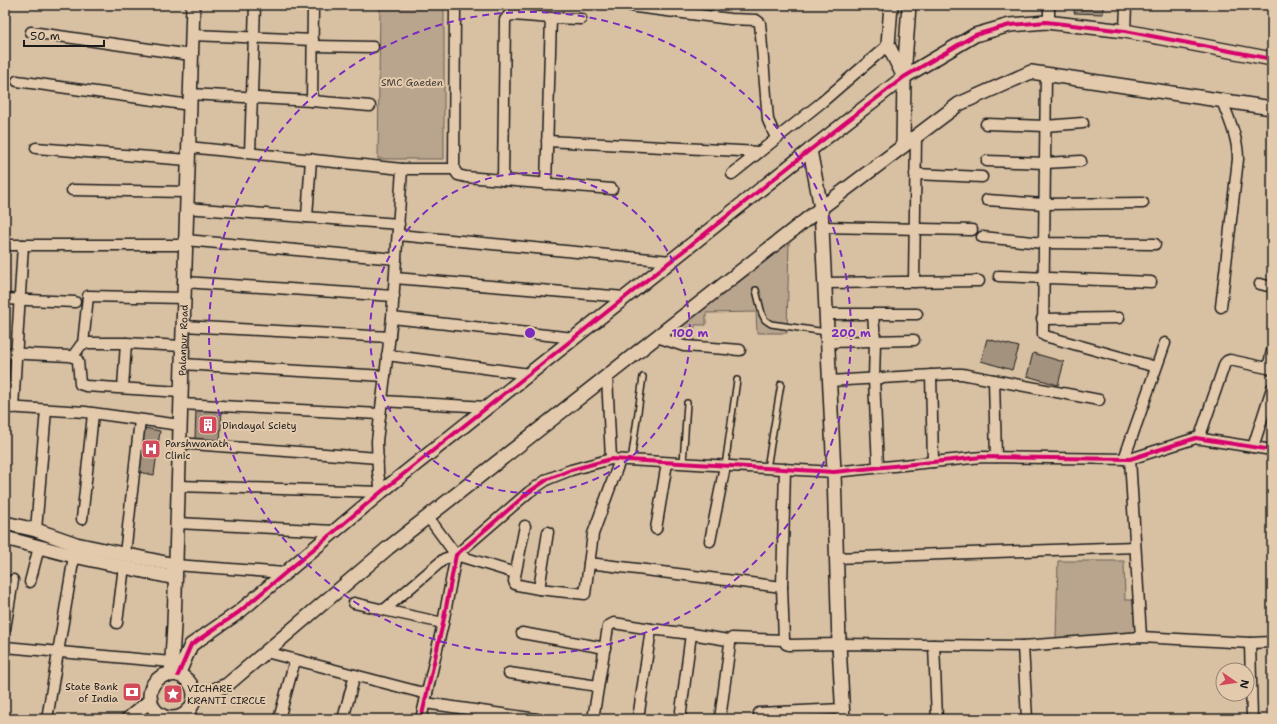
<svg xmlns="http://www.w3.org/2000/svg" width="1277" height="724" viewBox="0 0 1277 724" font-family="'Shantell Sans',sans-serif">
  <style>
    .green { fill: #b9a48d; stroke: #6a6054 }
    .building { fill: #a3927e; stroke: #1c1c1c }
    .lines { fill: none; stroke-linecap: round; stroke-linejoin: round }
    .service-casing { stroke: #1c1c1c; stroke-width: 8 }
    .minor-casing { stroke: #1c1c1c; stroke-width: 13 }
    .tertiary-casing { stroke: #1c1c1c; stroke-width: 16 }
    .service { stroke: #e4caac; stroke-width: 5 }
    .minor { stroke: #e4caac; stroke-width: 10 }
    .tertiary { stroke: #e4caac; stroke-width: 13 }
    .cycleway-casing { stroke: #e4caac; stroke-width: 6 }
    .cycleway { stroke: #d6006c; stroke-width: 4 }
    .ring { fill: none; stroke: #7b2cbf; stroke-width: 2; stroke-dasharray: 7 5 }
    .labels { text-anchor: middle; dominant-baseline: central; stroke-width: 4; stroke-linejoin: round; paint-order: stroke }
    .park-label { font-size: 10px; fill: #433e38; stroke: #e4caac }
    .street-label { font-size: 10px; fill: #1c1c1c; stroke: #e4caac }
    .poi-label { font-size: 10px; fill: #1c1c1c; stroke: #e4caac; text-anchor: start }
    .centre { fill: #7b2cbf; stroke: #e4caac; stroke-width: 2 }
    .ring-label { font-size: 12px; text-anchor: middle; font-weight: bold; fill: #7b2cbf; stroke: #e4caac; stroke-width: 4; stroke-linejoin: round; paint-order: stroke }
  </style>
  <rect width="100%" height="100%" fill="#d8c0a3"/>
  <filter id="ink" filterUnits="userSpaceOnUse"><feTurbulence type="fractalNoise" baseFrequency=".025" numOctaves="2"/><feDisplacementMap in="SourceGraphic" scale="8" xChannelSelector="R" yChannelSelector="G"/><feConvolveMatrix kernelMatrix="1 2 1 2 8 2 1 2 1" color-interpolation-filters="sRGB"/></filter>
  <g filter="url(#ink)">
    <g class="green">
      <polygon points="380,5 444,5 444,159 378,159"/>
      <polygon points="789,241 787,333 757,333 756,312 706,313 706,325 695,325 694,346 661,337"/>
      <polygon points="1058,561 1124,561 1125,600 1136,600 1139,635 1056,638"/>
    </g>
    <g class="building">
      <polygon points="1075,5 1103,5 1103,14 1074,13"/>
      <polygon points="987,339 1019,347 1012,370 981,361"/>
      <polygon points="1033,353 1064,362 1058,385 1027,376"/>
      <polygon points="196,409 222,410 220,442 195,440"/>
      <polygon points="144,428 160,431 154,475 138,472"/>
    </g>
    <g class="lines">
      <defs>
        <g id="service">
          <polyline points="756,290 762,314 765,320 771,324 826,332"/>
          <polyline points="631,461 643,377"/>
          <polyline points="683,463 687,403"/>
          <polyline points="725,466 737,380"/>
          <polyline points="767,468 781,384"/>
        </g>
        <g id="minor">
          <polyline points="629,5 636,7 730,19 756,20 760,23 768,120 776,138"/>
          <polyline points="1049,22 1049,5"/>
          <polyline points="1125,31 1126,5"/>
          <polyline points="31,32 191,55"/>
          <polyline points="192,35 313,40"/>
          <polyline points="313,46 373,47"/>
          <polyline points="1046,74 1043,334 1045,336 1156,367"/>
          <polyline points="17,81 190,105"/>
          <polyline points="190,94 312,101 370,106"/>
          <polyline points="312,101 313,5"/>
          <polyline points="986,124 1045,126 1083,123"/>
          <polyline points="547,141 759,152"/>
          <polyline points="188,147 402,169"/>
          <polyline points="36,148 188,160"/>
          <polyline points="250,153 255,5"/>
          <polyline points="987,161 1045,163 1081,161"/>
          <polyline points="454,169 458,175 466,177 612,189"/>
          <polyline points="732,174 822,102 888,45"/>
          <polyline points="915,174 982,177"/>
          <polyline points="503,180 505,20 508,16 513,15 551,18 581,19"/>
          <polyline points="546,184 551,18"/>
          <polyline points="72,190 187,192"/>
          <polyline points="987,200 1044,204 1143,203"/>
          <polyline points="186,208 399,224"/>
          <polyline points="307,217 311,159"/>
          <polyline points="822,227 972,230"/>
          <polyline points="398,235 671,261"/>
          <polyline points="982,237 1043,243 1155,244"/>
          <polyline points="185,240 396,259"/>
          <polyline points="5,245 185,245"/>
          <polyline points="999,276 1151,282"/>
          <polyline points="395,278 625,297"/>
          <polyline points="184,282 394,296"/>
          <polyline points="914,282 916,136"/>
          <polyline points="825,283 979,281"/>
          <polyline points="1260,284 1272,287"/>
          <polyline points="5,299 75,302"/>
          <path d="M 1221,307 L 1238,159 C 1238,138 1229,119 1222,101"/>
          <polyline points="826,314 917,314"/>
          <polyline points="873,314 875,341 874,379 878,467"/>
          <polyline points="392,318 574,338"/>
          <polyline points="1042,319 1119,318"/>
          <polyline points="183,326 390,337"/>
          <polyline points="657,337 684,346 740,350"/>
          <polyline points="827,342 914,340"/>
          <polyline points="83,344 88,296 184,298"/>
          <polyline points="5,353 69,356 76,358 78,361 80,384 86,386 181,392"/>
          <polyline points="387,355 529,374"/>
          <polyline points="73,356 81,345 85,343 126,343 182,346"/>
          <polyline points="182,364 385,376"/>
          <polyline points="1268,368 1272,351"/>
          <polyline points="931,375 933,462"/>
          <polyline points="607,376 611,459"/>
          <polyline points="994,380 996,457"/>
          <polyline points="829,381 951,374 962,374 1099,400"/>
          <polyline points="123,388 126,343"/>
          <polyline points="382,401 487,407"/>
          <polyline points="180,404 380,414"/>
          <polyline points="5,407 85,412 180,425"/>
          <polyline points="13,408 23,245"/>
          <polyline points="1199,439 1225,363 1227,361 1230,360 1272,369"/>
          <polyline points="179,443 378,458"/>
          <polyline points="1253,447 1272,388"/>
          <polyline points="1124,459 1165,343"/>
          <polyline points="1130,459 1141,637"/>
          <polyline points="178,486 381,492 378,472 377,441 392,318 402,169 454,169 455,5"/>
          <polyline points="428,517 456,555"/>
          <polyline points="82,519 93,414"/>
          <polyline points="177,523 334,531"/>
          <polyline points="525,526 514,581 515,584 518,585 539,589"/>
          <polyline points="656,529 667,463"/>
          <polyline points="36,530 46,410"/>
          <polyline points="548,532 539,589 585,594 593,534 620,460"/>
          <polyline points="710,541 725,466"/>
          <polyline points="125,554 140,420"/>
          <polyline points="836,558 1135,547"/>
          <polyline points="589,563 782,587 785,469"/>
          <polyline points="175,565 285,573"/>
          <polyline points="30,582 39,547"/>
          <polyline points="782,587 784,640 786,644 789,645 839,644 1023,646 1141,637 1250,643 1272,642"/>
          <polyline points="354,603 384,610 444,559 456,555 515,573"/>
          <polyline points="384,610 443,623"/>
          <polyline points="117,623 124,566"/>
          <polyline points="5,629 13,580"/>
          <polyline points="651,629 691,634 680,719"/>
          <polyline points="522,633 605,648"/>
          <polyline points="691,634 728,640 730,641 730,644 720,719"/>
          <polyline points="732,638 784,640"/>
          <polyline points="1250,643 1252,719"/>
          <polyline points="934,645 937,719"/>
          <polyline points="1023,646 1027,719"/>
          <polyline points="5,647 171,662"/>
          <polyline points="266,652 427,694"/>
          <polyline points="509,673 598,686"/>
          <polyline points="425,703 537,719"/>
          <polyline points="759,713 842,709"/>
          <polyline points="47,719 74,556"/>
          <polyline points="279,719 295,660"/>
          <polyline points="343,719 355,675"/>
          <polyline points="421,719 443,623 456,555 529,492 548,479 571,470 611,459 834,472 982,457 1130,459 1196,438 1272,450"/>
          <polyline points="593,719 608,627 610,625 614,623 651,629 638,719"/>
        </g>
        <g id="tertiary">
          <polyline points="891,5 888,45 904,77"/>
          <polyline points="903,146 904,77 909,5"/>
          <polyline points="810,150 821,208 834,472 839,644 843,719"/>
          <polyline points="5,523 36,530 76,544 175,565"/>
          <polyline points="5,538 74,556 175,578"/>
          <circle cx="172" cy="696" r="22"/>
          <path id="s1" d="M 171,675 L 174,625 L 193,5"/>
          <polyline points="178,675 191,645 239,612 381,492 810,150 904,77 975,35 1010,25 1046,22 1125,31 1272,59"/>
          <polyline points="194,698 227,685 388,548 821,208 959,104 1031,72 1272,108"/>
          <polyline points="128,719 151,700"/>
        </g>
      </defs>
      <use href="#service" class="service-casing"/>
      <use href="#minor" class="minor-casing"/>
      <use href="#tertiary" class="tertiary-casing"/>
      <use href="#service" class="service"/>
      <use href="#minor" class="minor"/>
      <use href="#tertiary" class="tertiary"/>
      <defs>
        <g id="cycleway">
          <polyline points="178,675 191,645 239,612 381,492 810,150 904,77 975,35 1010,25 1046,22 1125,31 1272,59"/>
          <polyline points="421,719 443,623 456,555 529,492 548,479 571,470 611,459 834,472 982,457 1130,459 1196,438 1272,450"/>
        </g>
      </defs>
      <use href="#cycleway" class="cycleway-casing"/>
      <use href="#cycleway" class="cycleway"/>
    </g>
  </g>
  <g class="ring">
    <circle cx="530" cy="333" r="160"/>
    <circle cx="530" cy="333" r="321"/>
  </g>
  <defs>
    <symbol id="building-square" viewBox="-11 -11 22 22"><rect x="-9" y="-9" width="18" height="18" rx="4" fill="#d1495b" stroke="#e4caac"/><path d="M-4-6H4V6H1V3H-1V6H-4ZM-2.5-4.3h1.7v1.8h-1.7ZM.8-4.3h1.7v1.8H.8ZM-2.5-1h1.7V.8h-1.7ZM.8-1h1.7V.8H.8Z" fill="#fff"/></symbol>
    <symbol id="hospital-square" viewBox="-11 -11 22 22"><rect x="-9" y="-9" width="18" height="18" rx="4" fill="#d1495b" stroke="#e4caac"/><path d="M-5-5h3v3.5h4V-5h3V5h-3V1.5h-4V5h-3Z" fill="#fff"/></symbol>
    <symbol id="bank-square" viewBox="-11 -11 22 22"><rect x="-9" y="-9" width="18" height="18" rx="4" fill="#d1495b" stroke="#e4caac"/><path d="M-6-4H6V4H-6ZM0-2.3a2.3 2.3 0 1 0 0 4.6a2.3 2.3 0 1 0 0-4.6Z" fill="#fff"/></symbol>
    <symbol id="sight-square" viewBox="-11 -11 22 22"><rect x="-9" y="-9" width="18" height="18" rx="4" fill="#d1495b" stroke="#e4caac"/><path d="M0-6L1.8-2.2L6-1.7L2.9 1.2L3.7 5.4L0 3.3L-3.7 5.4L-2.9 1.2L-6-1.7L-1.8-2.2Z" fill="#fff"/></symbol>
  </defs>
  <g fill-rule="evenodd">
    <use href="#building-square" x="197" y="414" width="22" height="22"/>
    <use href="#hospital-square" x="140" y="438" width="22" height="22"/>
    <use href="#bank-square" x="121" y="681" width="22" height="22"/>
    <use href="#sight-square" x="162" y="683" width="22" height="22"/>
  </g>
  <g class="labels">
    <g class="park-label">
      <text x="412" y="82">SMC Gaeden</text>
    </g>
    <g class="street-label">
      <text stroke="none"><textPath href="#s1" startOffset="335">Palanpur Road</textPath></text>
    </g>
    <g class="poi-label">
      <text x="222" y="425">Dindayal Sciety</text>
      <text x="165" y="443">Parshwanath<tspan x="165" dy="12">Clinic</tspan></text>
      <text x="118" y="686" text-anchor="end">State Bank<tspan x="118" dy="12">of India</tspan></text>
      <text x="187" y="688">VICHARE<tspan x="187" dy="12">KRANTI CIRCLE</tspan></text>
    </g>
  </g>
  <circle cx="530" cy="333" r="6" class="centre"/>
  <g class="ring-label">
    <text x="690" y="337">100 m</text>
    <text x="851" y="337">200 m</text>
  </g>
  <rect width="1277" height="724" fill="none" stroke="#e4caac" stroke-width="20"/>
  <rect x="10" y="10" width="1257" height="704" fill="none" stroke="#1c1c1c" stroke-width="1.5" filter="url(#ink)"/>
  <g transform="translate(1235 682) rotate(103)"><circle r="19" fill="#e4caac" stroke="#948472"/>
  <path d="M0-3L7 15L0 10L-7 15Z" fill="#d1495b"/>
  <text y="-6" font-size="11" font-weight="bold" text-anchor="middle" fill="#1c1c1c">N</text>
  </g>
  <path d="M24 40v6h80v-6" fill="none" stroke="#1c1c1c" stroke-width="2"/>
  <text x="30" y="40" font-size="12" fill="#1c1c1c" stroke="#e4caac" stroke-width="3" paint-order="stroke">50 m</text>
</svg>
